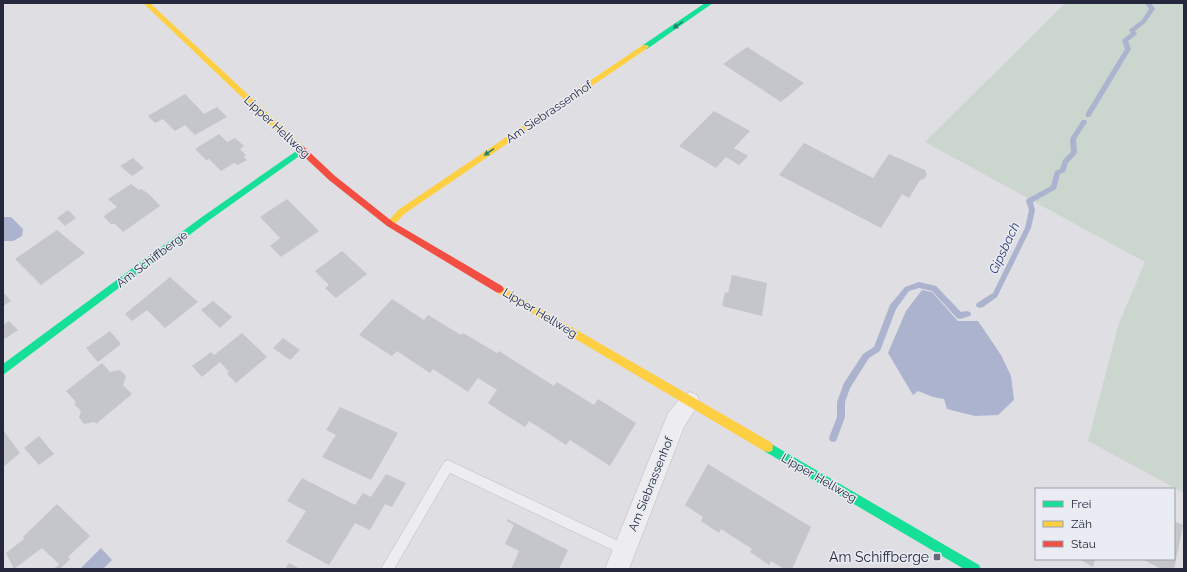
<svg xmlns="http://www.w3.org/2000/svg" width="1187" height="572" viewBox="0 0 1187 572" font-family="Raleway,sans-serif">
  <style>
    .green { fill: #cbd6ce }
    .water { fill: #abb3cf }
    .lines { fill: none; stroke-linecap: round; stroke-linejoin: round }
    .stream { fill: #abb3cf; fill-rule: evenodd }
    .building { fill: #c5c6cc }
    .lane-casing { stroke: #bbbbc0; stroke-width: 1 }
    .street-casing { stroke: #bbbbc0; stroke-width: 1 }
    .lane { fill: #ededf0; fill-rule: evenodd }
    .street { fill: #ededf0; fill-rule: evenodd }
    .fast { fill: #16e098; fill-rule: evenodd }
    .slow { fill: #ffcf43; fill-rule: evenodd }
    .jam { fill: #f24e42; fill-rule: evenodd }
    .oneway { fill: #1e846a }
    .poi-dot { fill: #666876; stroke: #eaecf4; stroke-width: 1.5 }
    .labels { text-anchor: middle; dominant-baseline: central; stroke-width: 3; stroke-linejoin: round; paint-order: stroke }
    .street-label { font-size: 12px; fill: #25283c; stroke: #eaecf4 }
    .water-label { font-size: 13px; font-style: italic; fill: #2f3c70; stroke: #eaecf4 }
    .near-poi-label { font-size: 14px; fill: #25283c; stroke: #eaecf4; text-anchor: end }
  </style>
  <rect width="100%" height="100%" fill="#dedee3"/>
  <polygon class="green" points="1065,3 1184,3 1184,493 1088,441 1119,323 1145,262 925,142"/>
  <g class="water">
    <polygon points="3,217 11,217 23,229 22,236 13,241 3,241"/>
    <polygon points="922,290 932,292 958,321 978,321 1001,355 1011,376 1014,400 998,415 975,416 947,409 944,399 933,397 918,391 913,395 888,353 906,311"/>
    <polygon points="101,548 112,560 103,569 80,569"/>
  </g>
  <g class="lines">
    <g class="stream">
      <polygon points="1145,3 1151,3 1155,9 1145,23 1135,31 1137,34 1136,35 1128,41 1131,49 1090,117 1086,117 1086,113 1125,49 1122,40 1131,33 1129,30 1130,29 1142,20 1149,9"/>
      <polygon points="1082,120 1086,120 1087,122 1076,139 1077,153 1068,163 1065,172 1060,174 1056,189 1033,202 1035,210 1031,228 997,297 983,307 980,308 977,307 976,305 977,303 993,293 1025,228 1029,210 1026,201 1027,199 1051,186 1055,171 1060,169 1063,160 1071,152 1070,139"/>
      <polygon points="919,282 936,286 961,312 967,311 970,312 971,314 970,316 960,319 957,318 932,291 919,288 909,291 896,309 880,351 869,358 850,388 845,402 845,417 836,441 833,442 830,441 829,438 837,417 837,402 844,383 863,354 874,347 890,305 905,287"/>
    </g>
  </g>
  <g class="building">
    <polygon points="747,47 804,83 781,102 723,64"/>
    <polygon points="185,94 204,114 217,107 227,117 195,135 185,125 175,131 163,119 155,123 148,116"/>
    <polygon points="714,111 750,131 734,148 748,156 739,165 726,157 716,168 679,146"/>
    <polygon points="219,134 227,142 235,138 244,146 240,149 246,155 244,157 247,160 238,165 234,163 221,171 209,159 206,160 195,149"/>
    <polygon points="804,143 873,178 889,154 925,170 927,175 924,179 920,180 909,198 902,194 881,228 779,175"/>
    <polygon points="133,158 144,168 132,176 120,166"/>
    <polygon points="131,184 139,190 141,189 149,194 160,206 123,232 115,224 111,224 104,217 105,215 117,207 108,199"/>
    <polygon points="287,199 319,231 281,257 270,246 280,238 260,217"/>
    <polygon points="68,210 76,218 65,226 57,218"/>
    <polygon points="57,230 85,253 41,285 15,259"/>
    <polygon points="342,251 367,274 336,298 325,288 329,285 315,271"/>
    <polygon points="732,275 767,283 762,316 722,306 725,292 728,293"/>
    <polygon points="170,277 198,302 165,328 147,310 132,321 125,314"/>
    <polygon points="3,292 11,301 3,306"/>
    <polygon points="392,299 424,320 428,315 461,335 463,333 497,353 499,351 554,386 557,382 594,405 598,399 636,423 610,466 570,440 566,445 529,421 525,427 506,415 488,403 497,390 478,378 468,392 433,369 430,373 397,351 392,356 359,335"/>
    <polygon points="213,301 232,317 220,328 201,310"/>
    <polygon points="9,321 18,330 3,340 3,325"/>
    <polygon points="110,331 121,344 98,362 86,348"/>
    <polygon points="242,333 267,357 236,383 227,374 229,372 220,362 202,377 192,366 211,352 214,355"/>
    <polygon points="283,338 300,350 290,360 273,348"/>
    <polygon points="102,363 110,372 120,370 126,376 123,385 132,394 96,424 95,422 84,424 79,417 81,411 74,404 76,402 66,391"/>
    <polygon points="340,407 398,433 371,480 322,457 336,435 326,430"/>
    <polygon points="3,430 20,453 3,467"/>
    <polygon points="39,436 54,454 39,465 24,448"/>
    <polygon points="708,464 811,527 792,569 784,569 771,561 769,565 750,552 752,549 721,529 719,533 701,521 703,517 685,505"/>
    <polygon points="386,474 406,483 392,507 385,504 370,530 355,523 329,565 286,542 306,511 287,501 302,478 355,505 363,493 371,497"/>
    <polygon points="57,504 90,536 68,557 70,559 60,569 54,569 59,564 42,548 14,569 6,553 24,539 23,537"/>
    <polygon points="507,519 568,550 559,569 511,569 519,551 505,544 514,525 507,521"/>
    <polygon points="1174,521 1183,525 1174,569 1161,569 1142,559 1174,559"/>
    <polygon points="1079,559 1095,559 1093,567"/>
    <polygon points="289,563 300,569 285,569"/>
  </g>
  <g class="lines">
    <defs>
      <polygon id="lane" points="448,460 629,546 631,550 629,554 625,556 621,554 450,473 394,569 381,569 444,462"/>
      <polygon id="street" points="690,392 697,395 700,402 684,427 629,569 605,569 668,413 683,395"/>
    </defs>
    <use href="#lane" class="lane-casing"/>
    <use href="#street" class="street-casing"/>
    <use href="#lane" class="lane"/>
    <use href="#street" class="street"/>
    <g class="fast">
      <polygon points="705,3 713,3 647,49 643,49 643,45"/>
      <polygon points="302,147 305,148 306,150 305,152 208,221 3,375 3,364 202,217"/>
      <polygon points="768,442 979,565 981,569 964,569 764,451 763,447 764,443"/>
    </g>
    <g class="slow">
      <polygon points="143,3 150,3 303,146 304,148 303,150 297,150"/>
      <polygon points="643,45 647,45 649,47 404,214 393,226 387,226 386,224 398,210"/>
      <polygon points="499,285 772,443 773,447 772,451 768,452 764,451 496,292 494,289 496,286"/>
    </g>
    <polygon class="jam" points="300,145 303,146 335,176 393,222 502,286 504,289 502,292 499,293 496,292 387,226 329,180 297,150 296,148 297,146"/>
  </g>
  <defs><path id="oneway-solid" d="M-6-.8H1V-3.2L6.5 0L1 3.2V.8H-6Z"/></defs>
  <g class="oneway">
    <use href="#oneway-solid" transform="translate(678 25) rotate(146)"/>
    <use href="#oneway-solid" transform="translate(489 152) rotate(146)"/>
  </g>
  <rect class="poi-dot" x="933" y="553" width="8" height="8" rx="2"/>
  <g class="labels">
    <g class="street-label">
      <text transform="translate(549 112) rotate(-34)">Am Siebrassenhof</text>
      <text transform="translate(277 127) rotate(43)">Lipper Hellweg</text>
      <text transform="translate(152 259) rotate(-37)">Am Schiffberge</text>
      <text transform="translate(540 313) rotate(31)">Lipper Hellweg</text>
      <text transform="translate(819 478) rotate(30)">Lipper Hellweg</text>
      <text transform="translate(651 484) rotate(-68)">Am Siebrassenhof</text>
    </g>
    <g class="water-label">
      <text transform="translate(1004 248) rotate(-65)">Gipsbach</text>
    </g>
    <g class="near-poi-label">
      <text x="929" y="557">Am Schiffberge</text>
    </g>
  </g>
  <rect width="1187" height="572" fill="none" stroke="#25283c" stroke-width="8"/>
  <rect x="1035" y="488" width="140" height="72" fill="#eaecf4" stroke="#9b9eaa"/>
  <rect x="1043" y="501" width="20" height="6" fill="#16e098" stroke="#9b9eaa"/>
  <text x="1071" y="508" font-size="12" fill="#25283c">Frei</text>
  <rect x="1043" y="521" width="20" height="6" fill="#ffcf43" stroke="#9b9eaa"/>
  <text x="1071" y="528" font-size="12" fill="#25283c">Zäh</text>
  <rect x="1043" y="541" width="20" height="6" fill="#f24e42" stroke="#9b9eaa"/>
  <text x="1071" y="548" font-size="12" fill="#25283c">Stau</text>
</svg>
